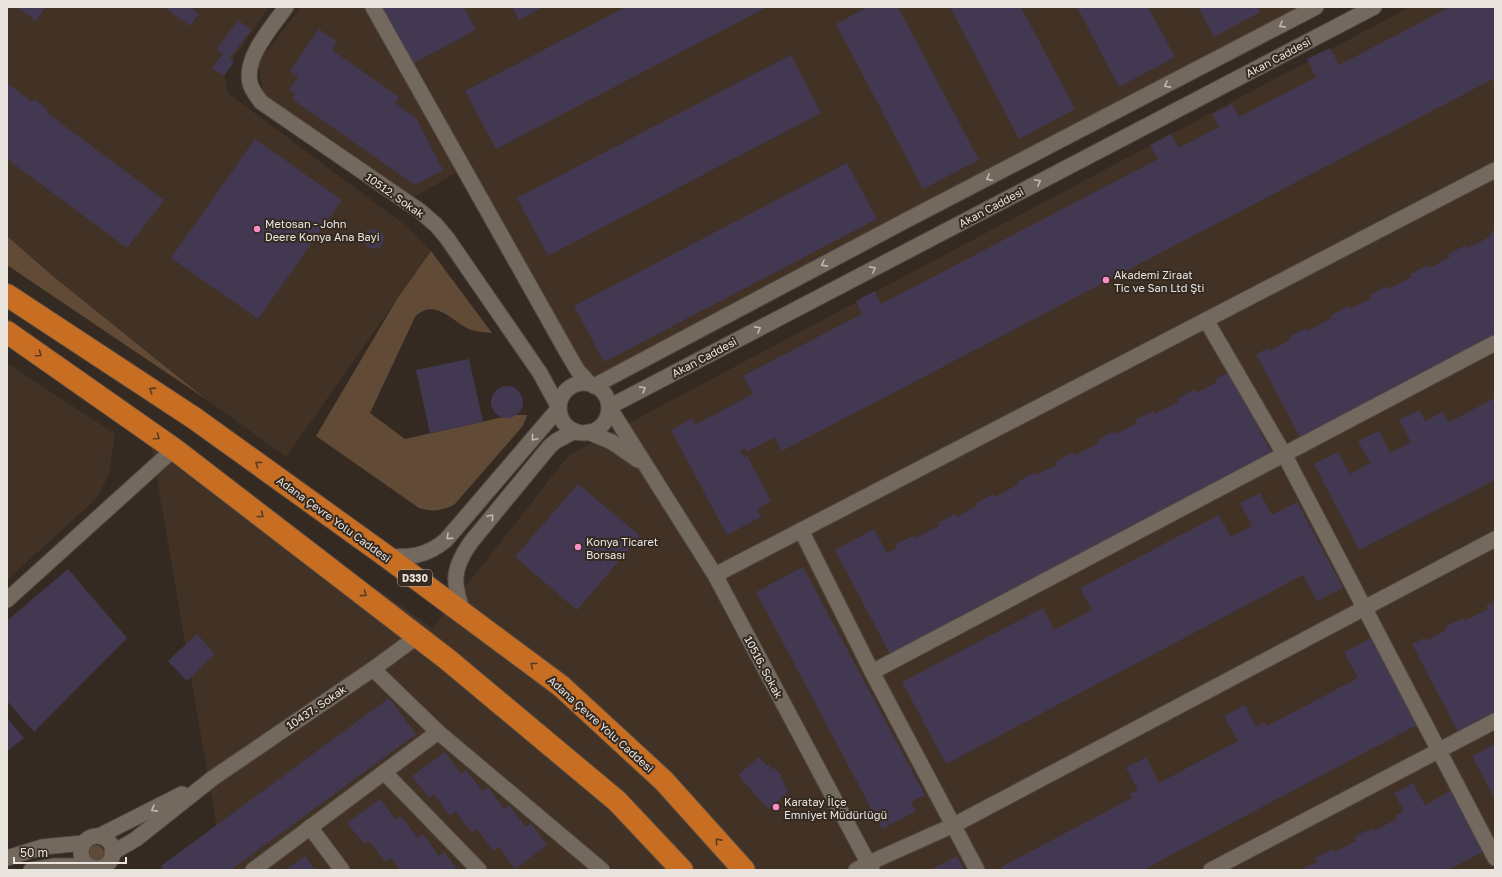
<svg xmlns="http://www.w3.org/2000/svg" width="1502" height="877" viewBox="0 0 1502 877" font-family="'Golos Text',sans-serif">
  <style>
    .built { fill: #413225 }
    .green { fill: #614a36 }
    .building { fill: #433851 }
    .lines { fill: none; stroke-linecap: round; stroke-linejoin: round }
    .minor-casing { stroke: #514942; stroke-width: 17 }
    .highway-casing { stroke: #514942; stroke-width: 24 }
    .minor { stroke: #74695f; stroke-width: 15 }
    .highway { stroke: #c86e23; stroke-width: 22 }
    .oneway { stroke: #c1b9b2 }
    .oneway2 { stroke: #593b22 }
    .poi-dot { fill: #fa8fc8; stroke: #342a21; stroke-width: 1.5 }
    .labels { text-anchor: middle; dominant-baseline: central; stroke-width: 4; stroke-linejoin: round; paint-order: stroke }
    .shield { fill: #342a21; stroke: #b3aca5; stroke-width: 1 }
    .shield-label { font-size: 10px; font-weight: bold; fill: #eae4de }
    .street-label { font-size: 11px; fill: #eae4de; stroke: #342a21 }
    .poi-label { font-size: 11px; fill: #eae4de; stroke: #342a21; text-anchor: start }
  </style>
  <rect width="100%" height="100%" fill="#342a21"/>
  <g class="built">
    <polygon points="7,7 269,7 224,72 228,93 409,228 431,251 286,457 207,400 54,277 7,236"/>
    <polygon points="301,7 1299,7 599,376 585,371 468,166 411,199 264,99 258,62"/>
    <polygon points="1410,7 1495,7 1495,870 224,870 149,432 433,628 569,455"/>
    <polygon points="7,363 115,434 109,474 97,498 7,580"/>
  </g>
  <g class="green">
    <polygon points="7,236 54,277 207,400 7,265"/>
    <path d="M 431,251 L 492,333 C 483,332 473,332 465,327 C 448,317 433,299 415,317 L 370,413 L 405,439 L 512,415 L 527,415 L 525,421 L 522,427 L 454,505 C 440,511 434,512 419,508 L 316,436 L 397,299 Z"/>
    <circle cx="96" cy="853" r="8"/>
  </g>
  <g class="building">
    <polygon points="17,7 46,7 36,21"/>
    <polygon points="164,7 190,7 199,14 190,26"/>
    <polygon points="382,7 464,7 476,30 412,64"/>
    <polygon points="512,7 543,7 519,20"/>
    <polygon points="626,7 767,7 496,149 465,91"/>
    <polygon points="868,7 898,7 979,160 923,189 836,24"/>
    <polygon points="950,7 1021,7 1075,109 1019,139"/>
    <polygon points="1077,7 1148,7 1175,57 1119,87"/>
    <polygon points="1198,7 1258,7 1260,12 1214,37"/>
    <polygon points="1450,7 1495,7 1495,78 782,451 775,437 747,452 745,448 740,450 744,457 747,456 771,501 757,509 761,517 727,535 671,430 692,418 695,425 753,394 743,376 862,314 856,301 875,291 881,304 1158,159 1150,145 1171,134 1179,148 1219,127 1212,114 1232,104 1239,117 1316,77 1307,59 1330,48 1339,65"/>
    <polygon points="238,20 251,30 230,58 234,62 224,76 212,68 223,54 217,49"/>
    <polygon points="319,29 337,42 332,50 399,97 395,103 416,118 443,170 415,185 292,99 295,94 289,90 298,77 290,71"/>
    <polygon points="791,55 821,113 548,256 517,198"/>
    <polygon points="7,83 32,102 34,99 48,110 46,112 164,200 127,248 7,159"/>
    <polygon points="255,139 342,200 258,319 171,258"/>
    <polygon points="847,163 877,219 604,362 574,306"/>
    <circle cx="374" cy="239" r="10"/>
    <polygon points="1495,230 1495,341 1302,441 1256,354 1268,348 1270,351 1290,340 1289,337 1306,328 1308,331 1332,318 1330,316 1348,306 1350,309 1370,299 1369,296 1386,286 1388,289 1412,277 1410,274 1428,265 1429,268 1450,257 1448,254 1466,245 1468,248 1480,242 1491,236 1490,233"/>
    <polygon points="469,359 483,422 430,433 416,370"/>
    <polygon points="1229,372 1275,459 892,658 835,550 874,529 887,553 897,548 896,544 914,536 915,538 939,526 938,523 955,514 957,517 977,506 976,503 993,494 995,497 1019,484 1017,482 1035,472 1036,475 1057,465 1055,462 1073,452 1075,455 1099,443 1097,440 1115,431 1116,434 1137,423 1135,420 1153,411 1154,414 1178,402 1177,399 1195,389 1196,393 1217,382 1215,379"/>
    <circle cx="507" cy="402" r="16"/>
    <polygon points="1495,398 1495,480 1359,550 1314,464 1338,452 1350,474 1370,463 1358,441 1379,431 1390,453 1411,442 1399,420 1419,410 1425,421 1443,412 1449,422"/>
    <polygon points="578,484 640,536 577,610 515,557"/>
    <polygon points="1260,493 1272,515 1297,502 1343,588 1317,601 1303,575 946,764 902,682 1043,608 1054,630 1092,610 1080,588 1219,515 1231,537 1252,526 1240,503"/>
    <polygon points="803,567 925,795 911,802 916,811 882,829 756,592"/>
    <polygon points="68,569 127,638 34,732 7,701 7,621"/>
    <polygon points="1495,601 1495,712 1458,732 1412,644 1424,638 1426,641 1446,630 1445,627 1463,618 1464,621 1488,609 1486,606"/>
    <polygon points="197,634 215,654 187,681 168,661"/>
    <polygon points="1371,638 1417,725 1143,870 1003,870 1001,867 1132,798 1130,794 1138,790 1126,768 1146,757 1159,783 1238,741 1224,716 1245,705 1256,727 1265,722 1267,726 1358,678 1344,652"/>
    <polygon points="389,698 416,734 231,870 163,870 161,866"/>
    <polygon points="7,718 24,738 7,751"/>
    <polygon points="1493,745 1495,749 1495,799 1472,756"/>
    <polygon points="445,752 461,774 466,770 483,791 488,787 504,809 509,805 526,827 531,823 547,845 515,869 499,847 493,851 477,829 472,833 455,811 450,816 434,794 429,798 412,776"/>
    <polygon points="759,757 767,766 769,765 773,770 775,768 782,776 780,778 786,784 784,786 789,791 768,809 738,775"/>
    <polygon points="1413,783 1425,805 1452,790 1485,851 1448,870 1301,870 1317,862 1315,858 1333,849 1334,852 1356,841 1354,837 1372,828 1374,831 1397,819 1395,816 1404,811 1394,793"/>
    <polygon points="380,799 396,820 401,816 418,838 423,834 439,856 444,852 458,870 400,870 391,858 386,862 369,841 364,844 347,823"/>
    <polygon points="305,856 315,870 285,870"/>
    <polygon points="957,856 964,870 930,870"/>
  </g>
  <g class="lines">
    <defs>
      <g id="minor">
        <path d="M 286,7 C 272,27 244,57 250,83 C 252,91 257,96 261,102 L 420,211 L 436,225 L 447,238 L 540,373 L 559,408 L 446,540 C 427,556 410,558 386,556"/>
        <polyline points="373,7 568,354 578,371 590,384"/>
        <polyline points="1206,320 1284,454 1495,858"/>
        <circle cx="584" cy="408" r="25"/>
        <polyline points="594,386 903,222 1316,7"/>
        <polyline points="588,432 612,442 638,460"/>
        <polyline points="801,530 872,672 977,870"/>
        <polyline points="715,575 1495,170"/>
        <polyline points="7,600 174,449"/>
        <path d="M 464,614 C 452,583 452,569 471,542 L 550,446 L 556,441 L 575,431"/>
        <polyline points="872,672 1495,343"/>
        <polyline points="438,732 602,870"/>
        <polyline points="384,772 479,870"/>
        <polyline points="310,827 342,870"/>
        <polyline points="99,836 182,794"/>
        <circle cx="97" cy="852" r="16"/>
        <polyline points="112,853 136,839 213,778 373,669 418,636"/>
        <polyline points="7,858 42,847 84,843"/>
        <polyline points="31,870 55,866 89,866"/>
        <polyline points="253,870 438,732 373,669"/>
        <polyline points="856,870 869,863 954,825 1495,539"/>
        <polyline points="872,870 715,575 609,407 1374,7"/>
        <polyline points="1211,870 1495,721"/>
      </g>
      <g id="highway">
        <polyline points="7,295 194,418 386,556 561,686 664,781 744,870"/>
        <polyline points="7,332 174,449 447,659 617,801 682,870"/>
      </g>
    </defs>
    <use href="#minor" class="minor-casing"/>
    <use href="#highway" class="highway-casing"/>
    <use href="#minor" class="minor"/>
    <use href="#highway" class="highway"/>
  </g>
  <defs><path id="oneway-chevron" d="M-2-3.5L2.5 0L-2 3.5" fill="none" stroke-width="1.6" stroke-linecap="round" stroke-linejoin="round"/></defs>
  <g class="oneway">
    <use href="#oneway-chevron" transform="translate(1282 25) rotate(152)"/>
    <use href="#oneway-chevron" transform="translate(1167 85) rotate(152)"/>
    <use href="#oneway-chevron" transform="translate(989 178) rotate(153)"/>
    <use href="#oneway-chevron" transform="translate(1038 182) rotate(-28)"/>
    <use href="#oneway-chevron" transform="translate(824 264) rotate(152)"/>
    <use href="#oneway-chevron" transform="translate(873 269) rotate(-28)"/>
    <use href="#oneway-chevron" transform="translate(758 329) rotate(-28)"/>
    <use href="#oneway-chevron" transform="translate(643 389) rotate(-28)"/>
    <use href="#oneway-chevron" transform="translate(534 438) rotate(130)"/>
    <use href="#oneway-chevron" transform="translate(491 517) rotate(-50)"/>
    <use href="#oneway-chevron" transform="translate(449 537) rotate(136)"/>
    <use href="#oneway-chevron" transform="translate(154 809) rotate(152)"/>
  </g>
  <g class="oneway2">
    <use href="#oneway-chevron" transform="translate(39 354) rotate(35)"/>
    <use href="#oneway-chevron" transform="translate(152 390) rotate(-147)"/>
    <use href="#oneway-chevron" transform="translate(157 437) rotate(35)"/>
    <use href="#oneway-chevron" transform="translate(258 464) rotate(-144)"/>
    <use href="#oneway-chevron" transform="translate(261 515) rotate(37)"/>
    <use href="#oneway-chevron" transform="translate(364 594) rotate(37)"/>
    <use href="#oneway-chevron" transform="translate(533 665) rotate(-143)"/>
    <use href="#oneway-chevron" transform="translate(718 841) rotate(-132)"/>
  </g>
  <g class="poi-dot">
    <circle cx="257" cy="229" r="4"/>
    <circle cx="1106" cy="280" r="4"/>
    <circle cx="578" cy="547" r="4"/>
    <circle cx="776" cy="807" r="4"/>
  </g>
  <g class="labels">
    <rect class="shield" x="398" y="570" width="34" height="16" rx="3"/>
    <g class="shield-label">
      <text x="415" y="578">D330</text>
    </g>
    <g class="street-label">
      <text transform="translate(1278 57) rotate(-28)">Akan Caddesi</text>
      <text transform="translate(395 195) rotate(35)">10512. Sokak</text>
      <text transform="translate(991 207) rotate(-28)">Akan Caddesi</text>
      <text transform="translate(704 357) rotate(-28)">Akan Caddesi</text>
      <text transform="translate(334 519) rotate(36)">Adana Çevre Yolu Caddesi</text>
      <text transform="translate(764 667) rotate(62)">10516. Sokak</text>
      <text transform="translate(316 707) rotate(-34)">10437. Sokak</text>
      <text transform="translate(601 724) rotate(42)">Adana Çevre Yolu Caddesi</text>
    </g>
    <g class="poi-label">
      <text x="265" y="223">Metosan - John<tspan x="265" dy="13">Deere Konya Ana Bayi</tspan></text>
      <text x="1114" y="274">Akademi Ziraat<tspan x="1114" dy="13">Tic ve San Ltd Şti</tspan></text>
      <text x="586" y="541">Konya Ticaret<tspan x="586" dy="13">Borsası</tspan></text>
      <text x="784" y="801">Karatay İlçe<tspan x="784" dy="13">Emniyet Müdürlüğü</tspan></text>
    </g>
  </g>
  <rect width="1502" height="877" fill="none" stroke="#eae4de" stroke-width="16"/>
  <path d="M14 857v6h112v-6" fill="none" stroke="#eae4de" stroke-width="2"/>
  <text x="20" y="857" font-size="12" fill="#eae4de" stroke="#342a21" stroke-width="3" paint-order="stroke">50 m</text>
</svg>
